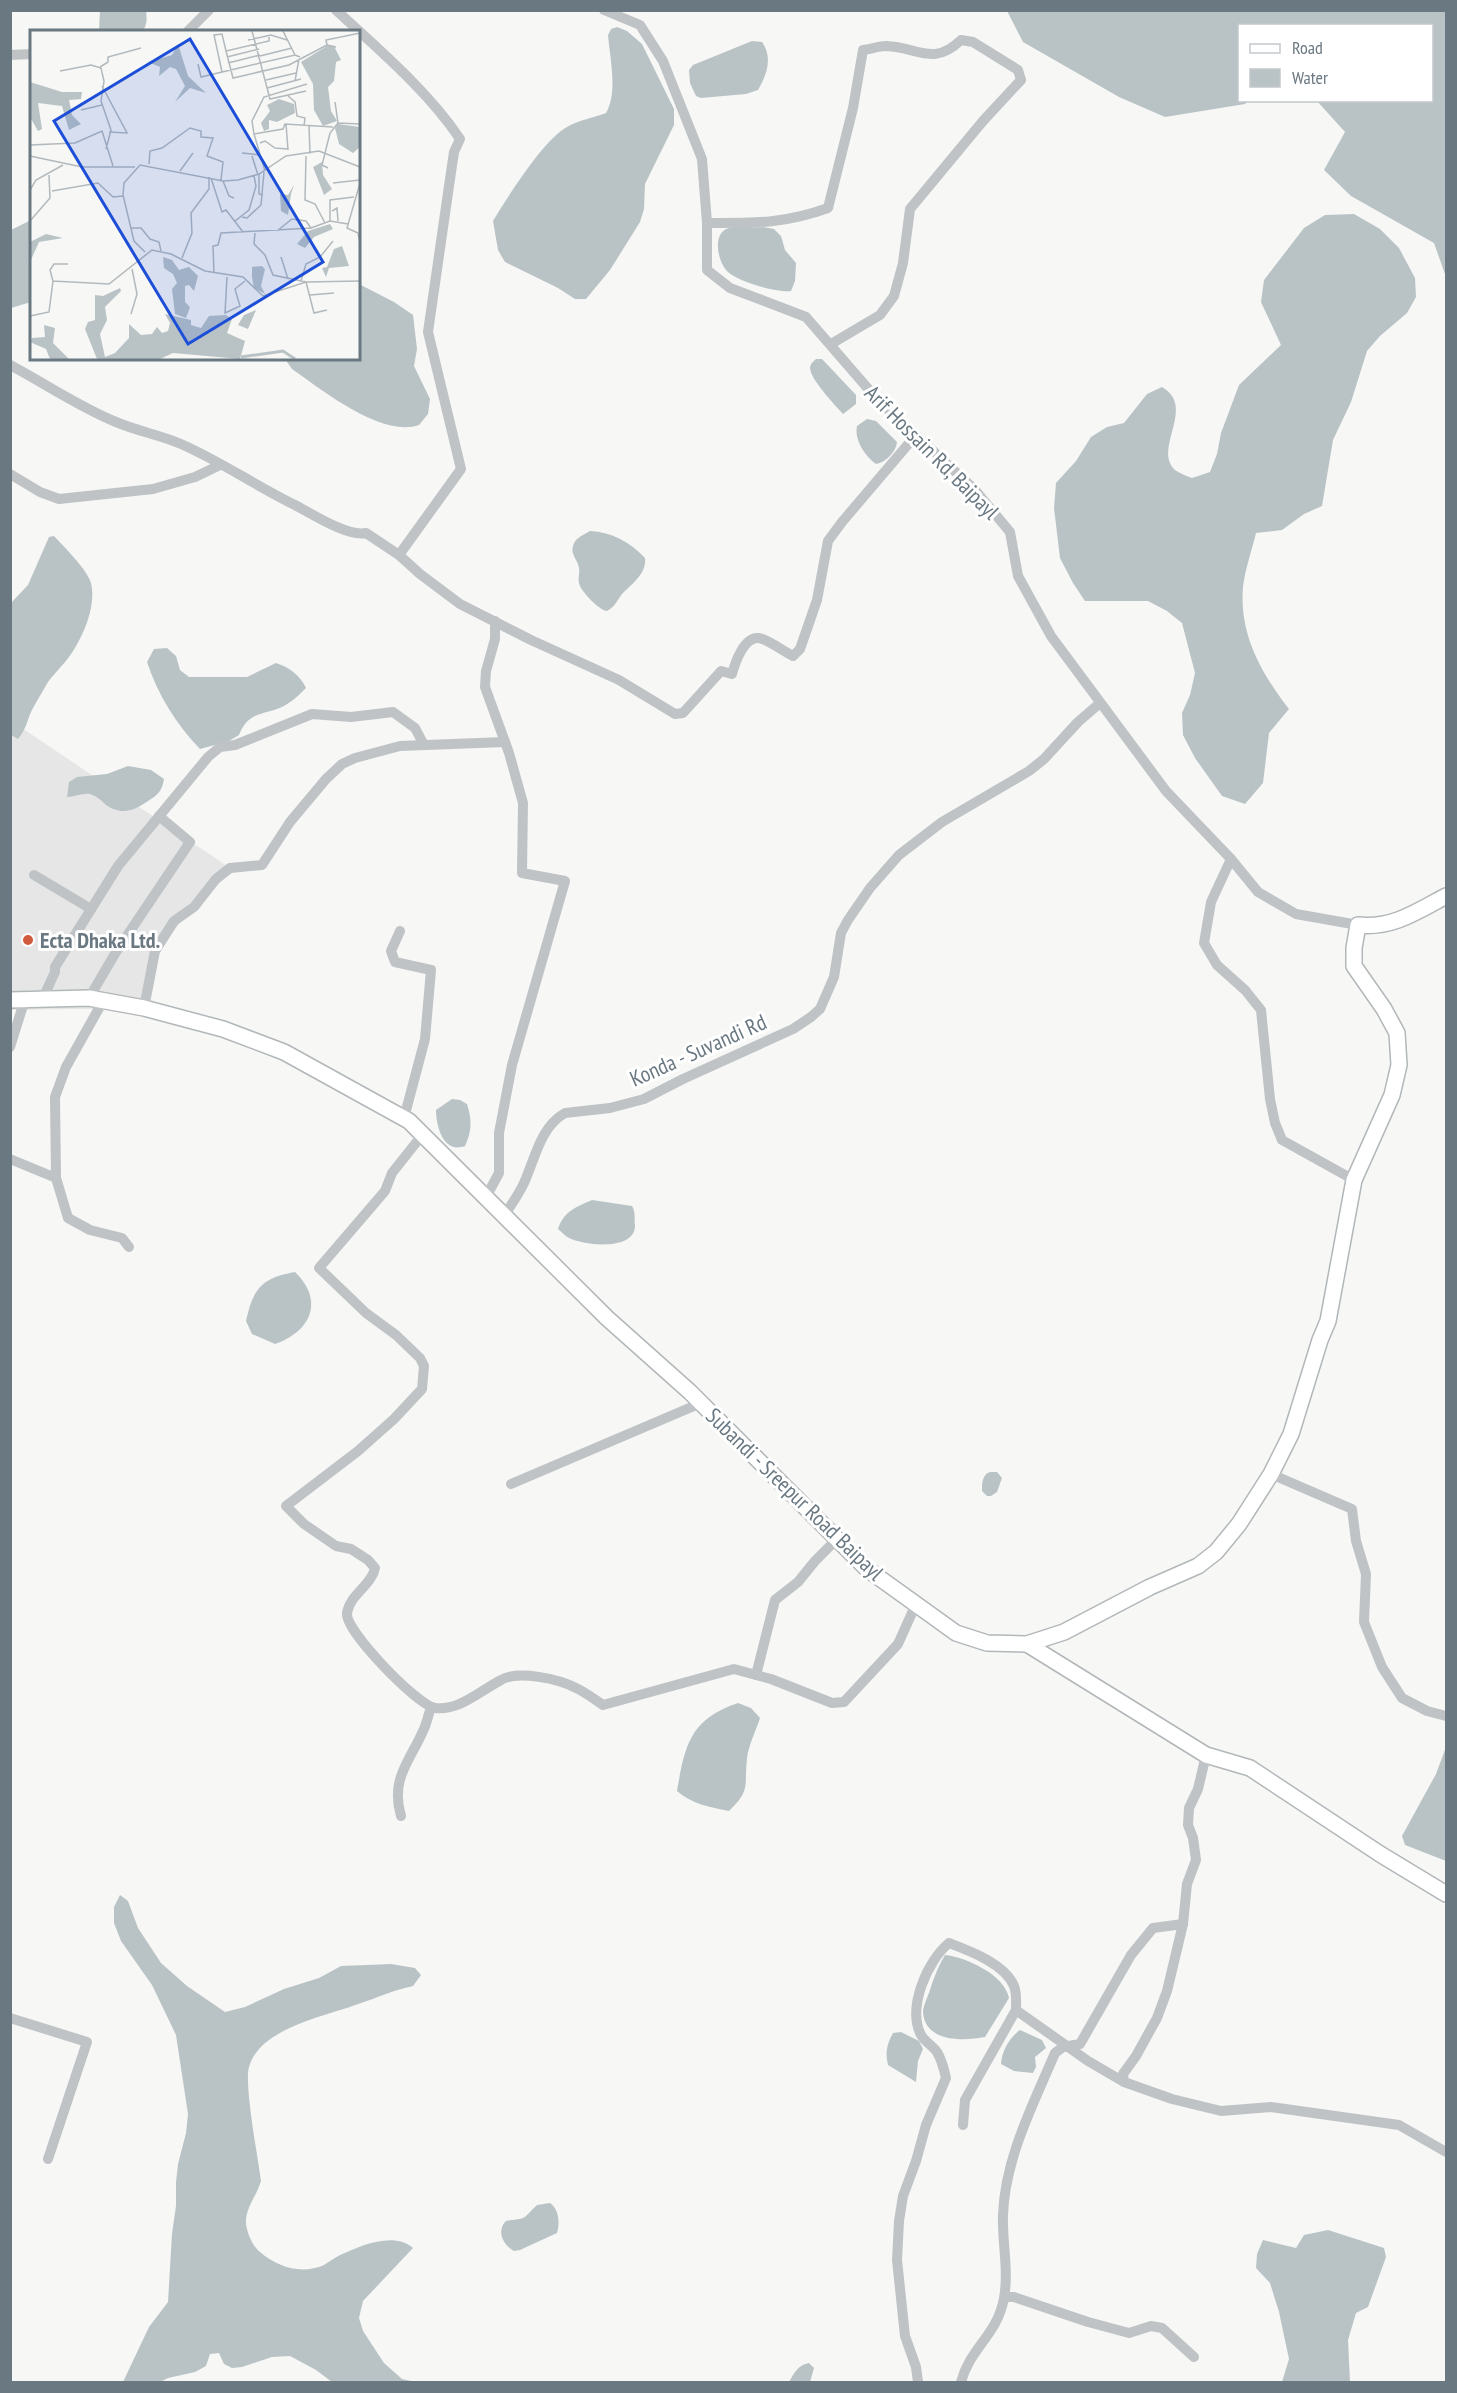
<svg xmlns="http://www.w3.org/2000/svg" width="1457" height="2393" viewBox="0 0 1457 2393" font-family="'PT Sans Narrow',sans-serif">
  <style>
    .built { fill: #e5e6e5 }
    .water { fill: #b9c3c6 }
    .lines { fill: none; stroke-linecap: round; stroke-linejoin: round }
    .secondary-casing { stroke: #b2b7ba; stroke-width: 18 }
    .street { stroke: #bfc3c6; stroke-width: 10 }
    .secondary { stroke: #fff; stroke-width: 15 }
    .poi-dot { fill: #cf5a3d; stroke: #fff; stroke-width: 2 }
    .labels { text-anchor: middle; dominant-baseline: central; stroke-width: 6; stroke-linejoin: round; paint-order: stroke }
    .street-label { font-size: 22px; fill: #6a7882; stroke: #fff }
    .poi-label { font-size: 22px; font-weight: bold; fill: #6a7882; stroke: #fff; text-anchor: start }
    .inset-river { fill: none; stroke: #b9c3c6; stroke-width: 3 }
    .inset-road { fill: none; stroke: #b2b9bd; stroke-width: 1.5 }
    .view { fill: #1d4ed8; fill-opacity: 0.15; stroke: #1d4ed8; stroke-width: 3 }
    .inset-edge { fill: none; stroke: #6a7882; stroke-width: 3 }
  </style>
  <rect width="100%" height="100%" fill="#f7f7f5"/>
  <polygon class="built" points="10,720 230,868 155,951 144,1008 11,1010"/>
  <g class="water">
    <path d="M 100,11 L 146,11 C 147,19 147,24 143,31 L 99,31 Z"/>
    <polygon points="1007,11 1446,11 1446,277 1434,243 1351,196 1324,170 1345,132 1317,101 1432,100 1432,26 1240,26 1240,100 1248,101 1245,104 1165,117 1119,97 1023,42"/>
    <path d="M 617,27 L 627,31 L 642,44 L 674,109 L 674,125 L 645,184 L 644,209 L 640,222 L 610,270 L 586,299 L 575,299 L 558,288 L 505,262 L 498,250 L 493,221 C 507,198 544,139 567,127 C 579,120 593,118 606,113 C 618,92 610,59 608,35 L 611,29 Z"/>
    <path d="M 752,41 L 762,42 C 773,58 767,74 758,90 L 746,94 L 701,98 L 696,96 L 690,83 L 689,70 L 693,65 Z"/>
    <path d="M 1354,214 L 1380,229 L 1399,248 L 1415,278 L 1416,297 L 1407,313 L 1380,336 L 1367,351 L 1351,402 L 1333,440 L 1322,506 L 1304,514 L 1282,530 L 1256,533 C 1252,550 1245,569 1243,587 C 1239,634 1261,673 1289,709 L 1269,733 L 1263,783 L 1245,804 L 1222,796 L 1195,758 L 1183,735 L 1182,713 L 1190,695 L 1195,673 L 1182,623 L 1167,611 L 1148,601 L 1085,601 L 1073,583 L 1060,558 L 1054,508 L 1056,483 L 1076,461 L 1091,437 L 1107,427 L 1124,423 L 1147,394 L 1162,387 C 1197,407 1152,449 1175,470 C 1179,473 1187,476 1192,478 L 1210,472 L 1217,454 L 1221,433 L 1239,385 L 1281,345 L 1261,302 L 1264,280 L 1304,228 L 1325,215 Z"/>
    <polygon points="31,220 31,302 11,308 11,230"/>
    <path d="M 763,227 L 774,229 L 781,236 L 785,250 L 796,263 L 795,281 L 791,291 C 777,293 739,282 728,272 C 718,263 711,233 729,228 C 739,225 752,228 763,227 Z"/>
    <path d="M 359,284 L 394,302 L 413,315 L 417,349 L 414,366 L 430,399 L 428,414 L 419,425 C 382,438 322,390 292,369 L 285,359 L 358,358 Z"/>
    <path d="M 816,359 L 822,359 L 856,395 L 856,404 L 843,414 C 835,405 809,378 810,367 C 811,363 813,362 816,359 Z"/>
    <path d="M 867,419 L 876,421 L 897,442 C 896,452 886,462 876,464 C 865,456 854,440 857,426 Z"/>
    <path d="M 590,531 C 612,532 630,542 645,558 C 647,573 632,584 623,593 C 617,600 615,607 607,611 C 600,611 583,593 580,586 C 577,580 580,574 579,568 C 578,560 570,554 573,546 C 575,538 583,535 590,531 Z"/>
    <path d="M 54,536 C 64,547 87,569 91,583 C 97,608 81,642 66,661 C 60,668 54,674 48,682 C 43,691 37,700 32,710 C 27,720 26,730 18,739 L 11,735 L 11,603 L 28,585 L 49,537 Z"/>
    <path d="M 167,648 L 176,656 L 180,670 L 189,677 L 247,677 L 276,663 C 289,667 300,675 306,688 C 299,695 293,701 284,706 C 264,716 249,710 239,735 L 229,741 L 200,749 C 176,724 158,695 147,662 L 154,649 Z"/>
    <path d="M 128,766 L 151,770 L 164,779 C 162,791 158,795 148,801 C 134,811 120,816 105,804 C 101,800 96,796 90,794 C 82,793 75,797 67,797 L 69,782 L 77,777 L 107,774 Z"/>
    <path d="M 452,1099 L 460,1100 L 467,1104 C 472,1120 472,1131 465,1146 C 443,1154 436,1126 436,1110 Z"/>
    <path d="M 592,1200 L 632,1206 C 636,1213 634,1218 635,1225 C 636,1251 585,1246 569,1238 C 565,1236 562,1232 558,1229 C 564,1211 576,1207 592,1200 Z"/>
    <path d="M 295,1272 C 324,1300 312,1331 275,1344 L 252,1334 L 246,1321 C 253,1289 261,1278 295,1272 Z"/>
    <path d="M 990,1472 L 997,1472 L 1002,1478 L 997,1492 L 991,1496 L 987,1496 L 982,1491 C 982,1483 982,1475 990,1472 Z"/>
    <path d="M 738,1703 L 751,1708 L 760,1718 C 756,1731 748,1746 747,1759 C 744,1786 751,1790 729,1811 C 709,1807 692,1804 677,1791 C 685,1745 690,1719 738,1703 Z"/>
    <polygon points="1446,1747 1446,1861 1405,1845 1402,1836 1436,1774"/>
    <path d="M 120,1895 L 128,1901 L 138,1928 L 161,1963 L 187,1986 L 225,2012 L 245,2007 L 284,1989 L 319,1978 L 341,1966 L 391,1964 L 415,1968 L 421,1975 L 413,1986 C 394,1990 379,1997 361,2003 C 328,2016 260,2027 249,2067 C 244,2084 258,2158 261,2181 C 257,2195 248,2204 246,2219 C 245,2229 252,2246 260,2252 C 277,2267 302,2275 324,2265 C 329,2262 334,2258 340,2255 C 360,2246 394,2231 413,2248 L 363,2301 L 359,2318 L 363,2331 L 384,2363 L 402,2379 L 416,2382 L 332,2382 L 316,2370 L 290,2356 L 272,2357 L 242,2367 L 232,2368 L 224,2364 L 219,2353 L 210,2354 L 206,2366 L 195,2372 L 168,2378 L 160,2382 L 123,2382 L 149,2327 L 168,2302 L 172,2234 L 176,2206 L 176,2182 L 178,2164 L 186,2133 L 188,2114 L 176,2035 L 152,1985 L 121,1941 L 114,1923 L 114,1907 Z"/>
    <path d="M 945,1955 C 966,1957 1005,1975 1009,1998 L 985,2037 C 965,2041 925,2043 923,2012 C 923,2006 928,1996 930,1990 C 934,1977 938,1967 945,1955 Z"/>
    <path d="M 1020,2030 L 1042,2040 L 1046,2048 L 1035,2057 L 1036,2067 L 1033,2073 L 1014,2071 L 1001,2064 C 1002,2051 1009,2038 1020,2030 Z"/>
    <path d="M 901,2032 L 919,2041 L 923,2049 L 918,2061 L 916,2082 L 888,2065 C 885,2052 887,2044 893,2033 Z"/>
    <path d="M 550,2203 C 559,2209 560,2223 557,2233 L 520,2250 L 514,2251 C 503,2245 496,2231 506,2221 C 530,2217 520,2221 537,2205 Z"/>
    <polygon points="1328,2230 1384,2248 1386,2257 1368,2307 1356,2313 1348,2340 1350,2382 1282,2382 1289,2359 1279,2312 1270,2283 1256,2268 1257,2254 1263,2240 1296,2248 1304,2235"/>
    <path d="M 809,2363 L 814,2368 L 810,2382 L 789,2382 C 794,2373 798,2365 809,2363 Z"/>
  </g>
  <g class="lines">
    <defs>
      <g id="secondary">
        <path d="M 10,1000 L 89,998 L 144,1008 L 223,1029 L 284,1052 L 409,1121 L 607,1318 L 690,1392 L 867,1569 L 956,1633 L 987,1643 L 1027,1644 L 1064,1632 L 1150,1587 L 1198,1566 L 1216,1552 L 1239,1524 L 1271,1474 L 1291,1434 L 1320,1340 L 1328,1321 L 1354,1180 L 1392,1095 L 1399,1065 L 1397,1033 L 1384,1009 L 1354,966 L 1354,948 L 1358,925 C 1392,929 1418,911 1446,896"/>
        <polyline points="1027,1644 1206,1755 1250,1768 1380,1854 1446,1894"/>
      </g>
    </defs>
    <use href="#secondary" class="secondary-casing"/>
    <g class="street">
      <path d="M 336,10 C 378,49 428,91 460,139 L 454,152 L 450,179 L 428,332 L 461,469 L 399,555"/>
      <polyline points="604,10 640,25 663,61 702,159 707,223 707,270 730,288 806,317 877,399 975,490 1010,532 1018,576 1051,636 1166,791 1231,859 1258,892 1296,914 1358,925"/>
      <polyline points="187,32 209,10"/>
      <polyline points="10,55 32,54"/>
      <path d="M 707,223 C 753,223 784,224 828,208 L 853,108 L 863,50 C 871,49 879,46 886,46 C 918,47 933,67 961,40 L 973,42 L 1018,70 L 1021,80 L 983,121 L 910,209 L 903,263 L 894,296 L 880,315 L 831,344"/>
      <path d="M 10,365 C 46,384 79,407 116,422 C 137,431 160,435 181,444 C 220,461 256,486 295,505 C 312,514 348,537 366,533 L 399,555 L 420,574 L 460,604 L 531,640 L 619,680 L 675,714 L 683,713 L 721,671 L 732,674 C 735,663 744,636 759,638 C 767,639 785,652 793,656 L 800,649 L 817,600 L 828,541 L 842,522 L 916,435"/>
      <polyline points="10,474 40,492 59,499 153,489 195,477 220,465"/>
      <polyline points="1231,859 1211,902 1204,943 1217,965 1245,990 1261,1010 1270,1099 1275,1123 1282,1140 1354,1180"/>
      <polyline points="34,875 91,909"/>
      <polyline points="400,931 391,951 395,962 431,970 425,1039 404,1118"/>
      <polyline points="89,998 116,952 190,842 159,816"/>
      <polyline points="42,1000 55,972 55,967 118,866 208,757 220,747 235,745 312,714 351,717 393,712 415,728 424,745"/>
      <polyline points="144,1008 155,951 174,921 194,907 216,879 230,868 262,865 290,822 326,779 342,764 355,758 400,746 505,742"/>
      <polyline points="10,1047 25,999"/>
      <path d="M 423,1134 L 392,1173 L 385,1191 L 319,1268 L 366,1313 L 396,1335 L 420,1358 L 424,1366 L 422,1389 L 394,1419 L 358,1451 L 286,1506 L 304,1524 L 336,1546 L 351,1549 L 368,1560 L 375,1568 C 372,1585 350,1594 347,1613 C 344,1630 418,1706 435,1708 C 459,1711 480,1691 501,1680 C 518,1670 559,1679 576,1688 C 585,1692 594,1699 603,1705 L 734,1669 L 771,1679 L 832,1703 L 844,1702 L 898,1644 L 916,1604"/>
      <polyline points="10,1159 56,1178 68,1218 90,1230 122,1238 129,1247"/>
      <polyline points="56,1178 55,1097 66,1067 103,1001"/>
      <polyline points="486,1197 499,1173 499,1133 512,1065 565,881 522,873 523,803 509,753 485,687 486,671 495,639 495,621"/>
      <path d="M 504,1216 C 511,1205 519,1194 524,1183 C 535,1159 540,1127 565,1113 L 610,1108 L 644,1099 L 683,1079 L 793,1029 L 811,1017 L 820,1009 L 834,977 L 841,933 L 848,920 L 870,888 L 899,855 L 942,822 L 1029,771 L 1044,759 L 1078,722 L 1100,703"/>
      <polyline points="1271,1474 1352,1509 1356,1541 1366,1574 1364,1622 1382,1667 1402,1698 1427,1711 1446,1716"/>
      <polyline points="511,1484 701,1403"/>
      <polyline points="756,1675 775,1600 798,1582 815,1561 837,1539"/>
      <polyline points="1206,1755 1198,1789 1189,1808 1188,1825 1193,1838 1196,1860 1187,1884 1183,1924 1167,1991 1157,2018 1136,2056 1123,2074 1124,2082 1172,2099 1221,2111 1271,2107 1399,2125 1446,2152"/>
      <path d="M 401,1816 C 390,1779 410,1761 423,1731 C 427,1723 428,1715 431,1708"/>
      <polyline points="10,2018 87,2042 48,2159"/>
      <polyline points="963,2125 965,2100 1016,2010"/>
      <polyline points="1005,2297 1014,2297 1088,2322 1129,2333 1151,2326 1162,2328 1194,2357"/>
      <path d="M 918,2382 L 916,2367 L 905,2336 L 897,2260 L 899,2221 L 903,2196 L 916,2161 L 926,2125 L 946,2078 C 944,2069 942,2060 937,2052 C 933,2046 925,2042 921,2035 C 907,2008 927,1961 949,1943 C 970,1951 1005,1964 1014,1986 C 1017,1993 1016,2002 1016,2010 L 1088,2061 L 1124,2082"/>
      <path d="M 961,2382 C 970,2348 998,2334 1004,2298 C 1009,2271 1002,2242 1003,2215 C 1005,2158 1033,2105 1055,2053 L 1063,2047 L 1080,2044 L 1131,1955 L 1153,1928 L 1183,1924"/>
    </g>
    <use href="#secondary" class="secondary"/>
  </g>
  <circle class="poi-dot" cx="28" cy="940" r="6"/>
  <g class="labels">
    <g class="street-label">
      <text transform="translate(932 452) rotate(45)">Arif Hossain Rd, Baipayl</text>
      <text transform="translate(698 1050) rotate(-24)">Konda - Suvandi Rd</text>
      <text transform="translate(795 1494) rotate(44)">Subandi - Sreepur Road Baipayl</text>
    </g>
    <g class="poi-label">
      <text x="40" y="940">Ecta Dhaka Ltd.</text>
    </g>
  </g>
  <g transform="translate(30 30)">
    <rect width="330" height="330" fill="#f7f7f5"/>
    <path d="M 148,14 L 158,46 L 176,63 L 160,58 L 145,72 L 155,56 L 146,39 L 140,37 L 129,46 L 130,37 L 118,32 L 142,25 ZM 297,16 L 304,16 L 311,30 L 306,32 L 304,51 L 298,57 L 301,81 L 307,91 L 293,96 L 284,80 L 283,54 L 271,32 ZM 0,52 L 32,62 L 52,62 L 51,69 L 39,70 L 42,85 L 51,94 L 39,100 L 32,76 L 8,73 L 12,99 L 8,101 L 0,87 ZM 249,69 L 264,74 L 265,83 L 247,92 L 239,90 L 239,99 L 234,101 L 231,93 L 240,81 L 237,75 ZM 308,94 L 330,97 L 330,117 L 323,123 L 309,114 L 305,98 ZM 292,132 L 293,145 L 302,159 L 294,165 L 283,137 ZM 264,155 L 261,164 L 258,185 L 251,181 L 250,164 L 258,165 ZM 300,194 L 303,199 L 284,207 L 275,218 L 267,214 L 278,201 ZM 16,204 L 33,208 L 9,212 L 0,232 L 0,212 ZM 312,216 L 319,236 L 299,238 L 296,247 L 292,238 L 297,237 L 304,219 ZM 133,227 L 142,230 L 149,240 L 159,237 L 168,246 L 164,261 L 159,255 L 155,256 L 155,272 L 160,277 L 156,288 L 145,284 L 142,259 L 147,253 L 143,244 L 134,238 ZM 232,236 L 235,239 L 231,256 L 235,264 L 224,258 L 222,247 L 222,237 ZM 90,258 L 91,261 L 75,277 L 77,290 L 70,304 L 75,327 L 85,323 L 99,308 L 99,294 L 111,305 L 122,304 L 127,297 L 132,303 L 138,301 L 140,293 L 135,284 L 161,290 L 161,295 L 171,298 L 179,286 L 196,285 L 202,289 L 197,303 L 215,311 L 210,329 L 143,323 L 130,329 L 67,329 L 55,299 L 58,292 L 65,290 L 65,265 L 73,266 ZM 226,280 L 218,299 L 208,295 L 214,285 ZM 14,295 L 25,298 L 23,313 L 39,329 L 20,329 L 16,319 L 0,312 L 2,308 L 15,307 Z" fill="#b9c3c6"/>
    <path class="inset-river" d="M 211,327 L 253,321 L 265,329"/>
    <path class="inset-road" d="M 222,1 L 240,69 L 276,61M 253,1 L 265,25M 239,5 L 239,11 L 196,21 L 203,48 L 259,35 L 297,15M 218,10 L 241,5 L 257,10M 306,17 L 297,15 L 296,10 L 330,3M 196,21 L 192,4 L 184,5 L 192,42 L 265,25 L 270,27M 230,26 L 262,18M 197,27 L 229,19M 198,33 L 230,25M 168,34 L 171,47 L 192,42M 70,37 L 78,32 L 78,27 L 111,18M 30,41 L 61,35 L 71,38 L 74,51 L 71,71 L 81,100 L 76,119M 236,50 L 266,43M 265,51 L 269,29M 277,54 L 234,67 L 222,91 L 224,104 L 253,99 L 255,94 L 303,97M 72,56 L 97,103 L 79,102M 237,58 L 271,49M 258,66 L 265,72 L 267,86 L 275,88 L 274,96M 51,80 L 72,75M 308,93 L 330,94M 256,94 L 258,120M 279,96 L 280,124M 224,104 L 235,141M 230,113 L 235,111 L 245,118 L 258,119M 0,115 L 45,113 L 72,101 L 83,136M 212,123 L 230,125M 0,126 L 52,137 L 105,137M 222,126 L 228,145M 276,126 L 275,170 L 285,174 L 295,193M 119,134 L 120,121 L 132,118 L 160,98 L 171,101 L 171,107 L 183,108 L 177,126 L 193,132 L 191,150M 298,138 L 292,135 L 300,103 L 308,93 L 305,72M 150,141 L 163,123M 229,144 L 229,164 L 233,165M 181,148 L 192,182 L 196,180 L 213,202M 193,151 L 199,166 L 204,168M 303,153 L 330,150M 330,153 L 317,198 L 328,203 L 330,213M 0,160 L 6,150 L 33,135M 22,161 L 68,153 L 83,167 L 93,166M 302,181 L 307,178 L 308,191M 212,187 L 217,188 L 231,175 L 234,142M 0,191 L 20,168 L 19,145M 205,191 L 219,180 L 226,156 L 224,146M 300,191 L 318,194M 101,198 L 111,198 L 120,209 L 129,212 L 131,221M 247,201 L 262,189 L 276,191 L 281,198 L 300,191 L 300,170 L 324,167M 225,203 L 224,214 L 235,225 L 243,245 L 276,252 L 284,283 L 297,280M 115,222 L 104,211 L 93,165 L 94,153 L 110,135 L 193,151 L 208,150 L 229,144 L 256,126 L 289,121 L 330,137M 251,227 L 258,249M 152,228 L 162,203 L 161,183 L 179,159 L 179,147M 184,243 L 183,216 L 188,215 L 191,203 L 281,198M 197,247 L 195,283 L 210,276 L 205,259 L 215,251M 23,251 L 20,240 L 24,234 L 38,234M 271,251 L 276,234 L 290,227 L 303,211M 280,265 L 304,263M 101,284 L 107,264 L 102,239M 0,286 L 19,282 L 23,251 L 79,254 L 122,220 L 141,224 L 175,241 L 213,247 L 233,266 L 276,252 L 330,251"/>
    <path class="view" d="M 160,9 L 293,232 L 158,314 L 24,91 Z"/>
    <rect width="330" height="330" class="inset-edge"/>
  </g>
  <rect width="1457" height="2393" fill="none" stroke="#6a7882" stroke-width="24"/>
  <rect x="1238" y="24" width="195" height="78" fill="#ffffff" stroke="#c3c9cd" stroke-width="1.5"/>
  <rect x="1250" y="44" width="30" height="9" fill="#ffffff" stroke="#c3c9cd" stroke-width="1.5"/>
  <text x="1292" y="54" font-size="18" fill="#6a7882">Road</text>
  <rect x="1250" y="69" width="30" height="18" fill="#b9c3c6" stroke="#c3c9cd" stroke-width="1.5"/>
  <text x="1292" y="84" font-size="18" fill="#6a7882">Water</text>
</svg>
